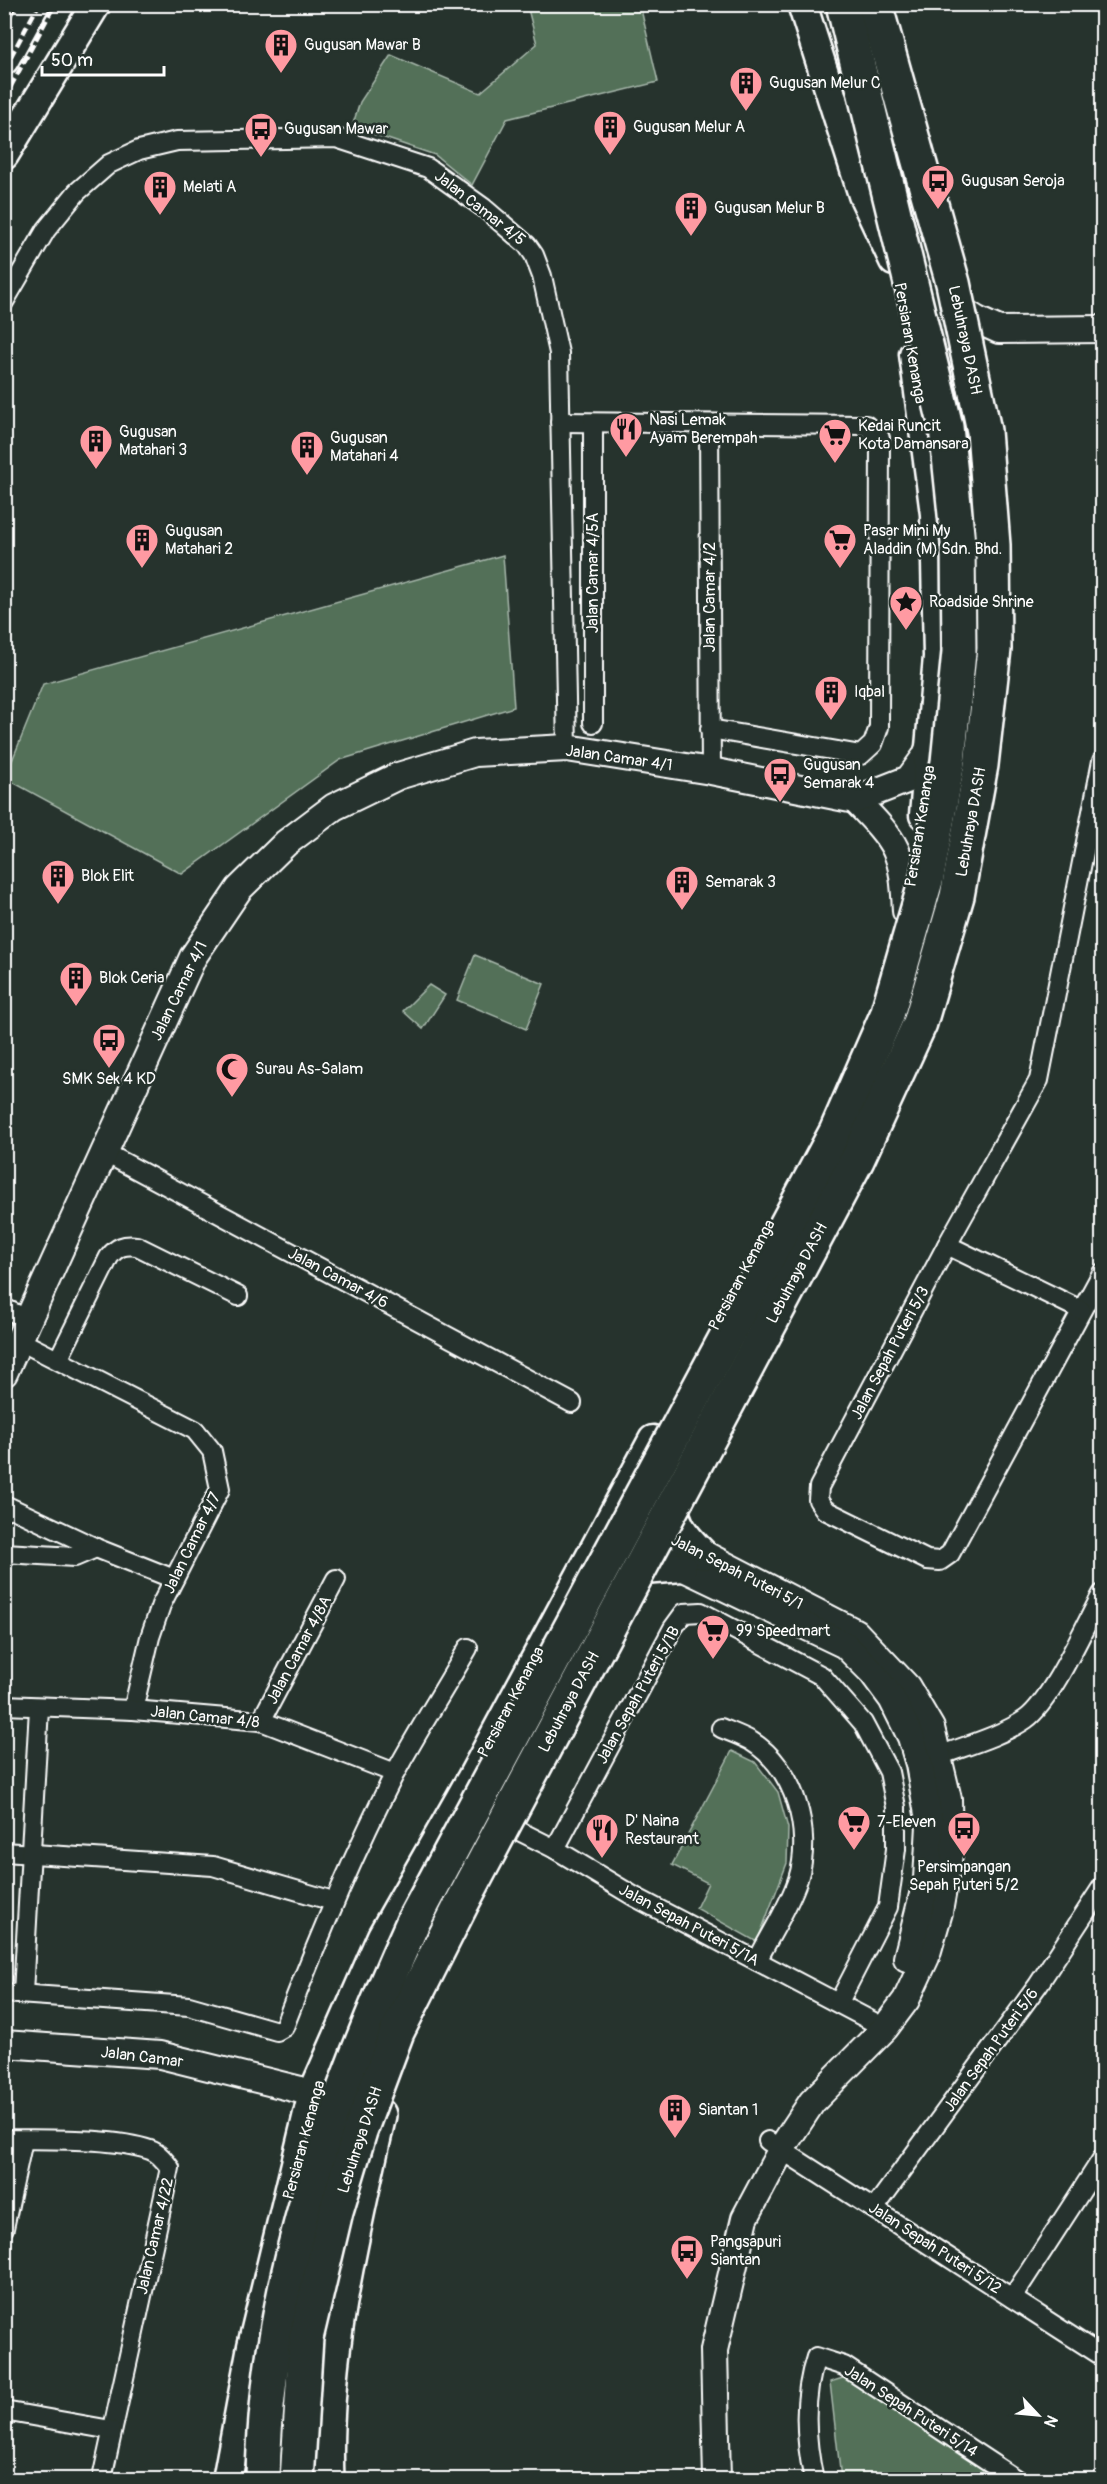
<svg xmlns="http://www.w3.org/2000/svg" width="1107" height="2484" viewBox="0 0 1107 2484" font-family="Pangolin,sans-serif">
  <style>
    .green { fill: #527058; stroke: #a8b8ac; stroke-width: 1.5 }
    .lines { fill: none; stroke-linecap: round; stroke-linejoin: round }
    .street-casing { stroke: #fff; stroke-width: 22 }
    .secondary-casing { stroke: #fff; stroke-width: 30 }
    .primary-casing { stroke: #fff; stroke-width: 33 }
    .highway-casing { stroke: #fff; stroke-width: 38 }
    .street { stroke: #26332d; stroke-width: 18 }
    .secondary { stroke: #26332d; stroke-width: 26 }
    .primary { stroke: #26332d; stroke-width: 28 }
    .highway { stroke: #26332d; stroke-width: 33 }
    .rail { stroke: #fff; stroke-width: 4.5; stroke-dasharray: 9 4.5; stroke-linecap: butt }
    .highway-bridge-casing { stroke: #fff; stroke-width: 38; stroke-linecap: butt }
    .highway-bridge { stroke: #26332d; stroke-width: 33 }
    .labels { text-anchor: middle; dominant-baseline: central; stroke-width: 5; stroke-linejoin: round; paint-order: stroke }
    .poi-label { font-size: 16px; fill: #fff; stroke: #26332d; text-anchor: start }
    .street-label { font-size: 16px; fill: #fff; stroke: #26332d }
  </style>
  <rect width="100%" height="100%" fill="#26332d"/>
  <filter id="ink" filterUnits="userSpaceOnUse"><feTurbulence type="fractalNoise" baseFrequency=".0167" numOctaves="2"/><feDisplacementMap in="SourceGraphic" scale="12" xChannelSelector="R" yChannelSelector="G"/><feConvolveMatrix kernelMatrix="1 2 1 2 8 2 1 2 1" color-interpolation-filters="sRGB"/></filter>
  <g filter="url(#ink)">
    <g class="green">
      <polygon points="527,5 640,5 658,82 507,119 472,185 435,155 352,127 360,102 391,55 480,93 537,44"/>
      <polygon points="503,555 514,707 340,760 182,874 5,778 43,684"/>
      <polygon points="475,955 544,984 526,1029 457,1000"/>
      <polygon points="429,985 445,995 423,1029 403,1011"/>
      <polygon points="732,1751 755,1762 778,1792 788,1828 787,1863 757,1942 696,1908 708,1883 672,1865"/>
      <polygon points="846,2377 1004,2479 841,2479 830,2382"/>
    </g>
    <g class="lines">
      <defs>
        <g id="street">
          <polyline points="4,302 46,230 77,192 109,164 139,150 177,141 336,138 428,168 484,208 527,245 534,255 542,276 559,353 567,748"/>
          <polyline points="560,422 866,425 880,438 879,727 873,744 861,755 710,729"/>
          <polyline points="593,423 593,723"/>
          <polyline points="709,424 711,771"/>
          <polyline points="1102,761 1039,1080 947,1245 819,1487 818,1500 825,1510 927,1560 940,1561 950,1554 1102,1273"/>
          <polyline points="104,1152 572,1403"/>
          <polyline points="947,1245 1081,1310"/>
          <polyline points="4,1308 29,1320"/>
          <polyline points="20,1341 195,1430 212,1451 220,1489 161,1605 150,1637 133,1710"/>
          <path d="M 58,1360 L 109,1257 C 117,1247 124,1244 137,1246 L 238,1296"/>
          <polyline points="4,1511 9,1507 96,1548 174,1579"/>
          <polyline points="4,1553 75,1557 96,1548"/>
          <polyline points="4,1705 133,1710 261,1721 395,1773"/>
          <polyline points="261,1721 336,1579"/>
          <path d="M 721,1728 C 731,1732 742,1736 751,1741 C 795,1768 813,1832 798,1879 C 789,1907 770,1935 757,1961"/>
          <path d="M 928,1760 C 958,1748 1000,1737 1026,1719 C 1053,1699 1085,1625 1102,1594"/>
          <polyline points="499,1821 555,1849 635,1897 885,2028"/>
          <polyline points="555,1849 673,1628 684,1613 701,1612 822,1676 863,1723 889,1772 896,1807 896,1849 888,1907 839,2002"/>
          <polyline points="4,1852 213,1866 333,1901"/>
          <path d="M 4,1993 L 189,2006 L 277,2031 L 284,2027 C 317,1941 352,1857 394,1775 C 417,1732 444,1690 468,1648"/>
          <polyline points="23,1993 39,1708"/>
          <path d="M 4,2139 C 46,2140 111,2137 150,2150 C 159,2153 165,2161 170,2168 L 103,2474"/>
          <polyline points="768,2141 1102,2356"/>
          <polyline points="874,2209 1038,1985 1102,1887"/>
          <polyline points="4,2228 23,2140"/>
          <polyline points="1012,2298 1102,2159"/>
          <polyline points="4,2411 111,2430"/>
          <path d="M 814,2480 C 805,2440 803,2396 816,2357 L 844,2366 L 1017,2480"/>
        </g>
        <g id="secondary">
          <polyline points="949,302 977,320 999,330 1102,329"/>
          <polyline points="959,409 961,383 967,361"/>
          <path d="M 855,800 C 898,844 903,851 906,911"/>
          <polyline points="4,1373 193,957 239,889 286,843 334,807 398,776 475,753 567,748 711,771 855,800 909,779 925,757 931,743"/>
          <polyline points="686,1545 855,1632 907,1687 931,1728 948,1799 949,1855 939,1912 926,1957 906,2000 885,2028 812,2102 785,2143 745,2218 714,2350 717,2480"/>
          <polyline points="663,1558 845,1645 872,1672 892,1699 911,1737 919,1764 930,1825 927,1879 907,1958"/>
          <polyline points="4,2044 160,2055 313,2093"/>
        </g>
        <g id="primary">
          <polyline points="802,4 863,195 894,261"/>
          <polyline points="4,60 35,4"/>
          <polyline points="878,82 917,228 940,337"/>
          <polyline points="4,155 96,4"/>
          <polyline points="914,354 935,514 938,657 924,815"/>
          <polyline points="961,423 973,506 974,568"/>
          <polyline points="909,992 928,937 941,881"/>
          <path d="M 677,1492 C 667,1519 687,1538 704,1555"/>
          <polyline points="628,1586 644,1570 682,1567"/>
          <polyline points="227,2480 252,2346 313,2093 382,1936 470,1781 653,1440"/>
        </g>
        <path id="highway" d="M 327,2480 C 322,2355 352,2236 379,2115"/>
      </defs>
      <use href="#street" class="street-casing"/>
      <use href="#secondary" class="secondary-casing"/>
      <use href="#primary" class="primary-casing"/>
      <use href="#highway" class="highway-casing"/>
      <use href="#street" class="street"/>
      <use href="#secondary" class="secondary"/>
      <use href="#primary" class="primary"/>
      <use href="#highway" class="highway"/>
      <g class="rail">
        <polyline points="4,69 39,4"/>
        <polyline points="4,99 55,4"/>
      </g>
      <defs>
        <g id="highway-bridge">
          <path d="M 263,2480 C 266,2283 333,2099 413,1922 L 836,1132 L 887,1015 L 927,877 L 948,762 L 959,652 L 958,543 L 946,427 L 843,4"/>
          <polyline points="297,2480 306,2338 336,2211 360,2131 397,2032 462,1903 857,1160 920,1023 957,896 981,765 994,649 993,545 984,431 953,283 875,4"/>
        </g>
      </defs>
      <use href="#highway-bridge" class="highway-bridge-casing"/>
      <use href="#highway-bridge" class="highway-bridge"/>
    </g>
  </g>
  <defs>
    <symbol id="building-pin" viewBox="-11 -11 22 30"><path d="M0 17L-7.5 6A9.5 9.5 0 1 1 7.5 6Z" fill="#ff9aa2" stroke="#26332d"/><path d="M-4-6H4V6H1V3H-1V6H-4ZM-2.5-4.3h1.7v1.8h-1.7ZM.8-4.3h1.7v1.8H.8ZM-2.5-1h1.7V.8h-1.7ZM.8-1h1.7V.8H.8Z" fill="#111"/></symbol>
    <symbol id="bus-pin" viewBox="-11 -11 22 30"><path d="M0 17L-7.5 6A9.5 9.5 0 1 1 7.5 6Z" fill="#ff9aa2" stroke="#26332d"/><path d="M-5-6H5V4H4V6H2V4H-2V6H-4V4H-5ZM-3.5-4V0h7V-4ZM-3.5 1.2v1.5H-2V1.2ZM2 1.2v1.5H3.5V1.2Z" fill="#111"/></symbol>
    <symbol id="restaurant-pin" viewBox="-11 -11 22 30"><path d="M0 17L-7.5 6A9.5 9.5 0 1 1 7.5 6Z" fill="#ff9aa2" stroke="#26332d"/><path d="M-5-6h1v4h1v-4h1v4h1v-4h1v5L-1.5 .5V6h-2V.5L-5-1ZM5-6V6H3V1.5H1.5Q1.5-4 5-6Z" fill="#111"/></symbol>
    <symbol id="supermarket-pin" viewBox="-11 -11 22 30"><path d="M0 17L-7.5 6A9.5 9.5 0 1 1 7.5 6Z" fill="#ff9aa2" stroke="#26332d"/><path d="M-6-5.5h2.5l.6 2H6L4.5 2H-2.5L-4.4-4H-6ZM-1.5 3.2a1.3 1.3 0 1 0 .1 0ZM3 3.2a1.3 1.3 0 1 0 .1 0Z" fill="#111"/></symbol>
    <symbol id="sight-pin" viewBox="-11 -11 22 30"><path d="M0 17L-7.5 6A9.5 9.5 0 1 1 7.5 6Z" fill="#ff9aa2" stroke="#26332d"/><path d="M0-6L1.8-2.2L6-1.7L2.9 1.2L3.7 5.4L0 3.3L-3.7 5.4L-2.9 1.2L-6-1.7L-1.8-2.2Z" fill="#111"/></symbol>
    <symbol id="mosque-pin" viewBox="-11 -11 22 30"><path d="M0 17L-7.5 6A9.5 9.5 0 1 1 7.5 6Z" fill="#ff9aa2" stroke="#26332d"/><path d="M3.5-4.9A6 6 0 1 0 3.5 4.9A5 5 0 1 1 3.5-4.9Z" fill="#111"/></symbol>
  </defs>
  <g fill-rule="evenodd">
    <use href="#building-pin" x="262" y="26" width="38" height="52"/>
    <use href="#building-pin" x="727" y="64" width="38" height="52"/>
    <use href="#building-pin" x="591" y="108" width="38" height="52"/>
    <use href="#bus-pin" x="242" y="110" width="38" height="52"/>
    <use href="#bus-pin" x="919" y="162" width="38" height="52"/>
    <use href="#building-pin" x="141" y="168" width="38" height="52"/>
    <use href="#building-pin" x="672" y="189" width="38" height="52"/>
    <use href="#restaurant-pin" x="607" y="410" width="38" height="52"/>
    <use href="#supermarket-pin" x="816" y="416" width="38" height="52"/>
    <use href="#building-pin" x="77" y="422" width="38" height="52"/>
    <use href="#building-pin" x="288" y="428" width="38" height="52"/>
    <use href="#building-pin" x="123" y="521" width="38" height="52"/>
    <use href="#supermarket-pin" x="821" y="521" width="38" height="52"/>
    <use href="#sight-pin" x="887" y="583" width="38" height="52"/>
    <use href="#building-pin" x="812" y="673" width="38" height="52"/>
    <use href="#bus-pin" x="761" y="755" width="38" height="52"/>
    <use href="#building-pin" x="39" y="857" width="38" height="52"/>
    <use href="#building-pin" x="663" y="863" width="38" height="52"/>
    <use href="#building-pin" x="57" y="959" width="38" height="52"/>
    <use href="#bus-pin" x="90" y="1021" width="38" height="52"/>
    <use href="#mosque-pin" x="213" y="1050" width="38" height="52"/>
    <use href="#supermarket-pin" x="694" y="1612" width="38" height="52"/>
    <use href="#supermarket-pin" x="835" y="1803" width="38" height="52"/>
    <use href="#bus-pin" x="945" y="1809" width="38" height="52"/>
    <use href="#restaurant-pin" x="583" y="1811" width="38" height="52"/>
    <use href="#building-pin" x="656" y="2091" width="38" height="52"/>
    <use href="#bus-pin" x="668" y="2232" width="38" height="52"/>
  </g>
  <g class="labels">
    <g class="poi-label">
      <text x="304" y="45">Gugusan Mawar B</text>
      <text x="769" y="83">Gugusan Melur C</text>
      <text x="633" y="127">Gugusan Melur A</text>
      <text x="284" y="129">Gugusan Mawar</text>
      <text x="961" y="181">Gugusan Seroja</text>
      <text x="183" y="187">Melati A</text>
      <text x="714" y="208">Gugusan Melur B</text>
      <text x="649" y="420">Nasi Lemak<tspan x="649" dy="18">Ayam Berempah</tspan></text>
      <text x="858" y="426">Kedai Runcit<tspan x="858" dy="18">Kota Damansara</tspan></text>
      <text x="119" y="432">Gugusan<tspan x="119" dy="18">Matahari 3</tspan></text>
      <text x="330" y="438">Gugusan<tspan x="330" dy="18">Matahari 4</tspan></text>
      <text x="165" y="531">Gugusan<tspan x="165" dy="18">Matahari 2</tspan></text>
      <text x="863" y="531">Pasar Mini My<tspan x="863" dy="18">Aladdin (M) Sdn. Bhd.</tspan></text>
      <text x="929" y="602">Roadside Shrine</text>
      <text x="854" y="692">Iqbal</text>
      <text x="803" y="765">Gugusan<tspan x="803" dy="18">Semarak 4</tspan></text>
      <text x="81" y="876">Blok Elit</text>
      <text x="705" y="882">Semarak 3</text>
      <text x="99" y="978">Blok Ceria</text>
      <text x="255" y="1069">Surau As-Salam</text>
      <text x="109" y="1079" text-anchor="middle">SMK Sek 4 KD</text>
      <text x="736" y="1631">99 Speedmart</text>
      <text x="625" y="1821">D' Naina<tspan x="625" dy="18">Restaurant</tspan></text>
      <text x="877" y="1822">7-Eleven</text>
      <text x="964" y="1867" text-anchor="middle">Persimpangan<tspan x="964" dy="18">Sepah Puteri 5/2</tspan></text>
      <text x="698" y="2110">Siantan 1</text>
      <text x="710" y="2242">Pangsapuri<tspan x="710" dy="18">Siantan</tspan></text>
    </g>
    <g class="street-label">
      <text transform="translate(480 208) rotate(38)">Jalan Camar 4/5</text>
      <text transform="translate(965 340) rotate(78)">Lebuhraya DASH</text>
      <text transform="translate(910 343) rotate(80)">Persiaran Kenanga</text>
      <text transform="translate(593 573) rotate(-90)">Jalan Camar 4/5A</text>
      <text transform="translate(710 597) rotate(-90)">Jalan Camar 4/2</text>
      <text transform="translate(619 758) rotate(8)">Jalan Camar 4/1</text>
      <text transform="translate(971 822) rotate(-80)">Lebuhraya DASH</text>
      <text transform="translate(920 826) rotate(-81)">Persiaran Kenanga</text>
      <text transform="translate(179 991) rotate(-64)">Jalan Camar 4/1</text>
      <text transform="translate(797 1273) rotate(-62)">Lebuhraya DASH</text>
      <text transform="translate(742 1275) rotate(-62)">Persiaran Kenanga</text>
      <text transform="translate(338 1278) rotate(28)">Jalan Camar 4/6</text>
      <text transform="translate(890 1353) rotate(-62)">Jalan Sepah Puteri 5/3</text>
      <text transform="translate(192 1543) rotate(-64)">Jalan Camar 4/7</text>
      <text transform="translate(737 1572) rotate(27)">Jalan Sepah Puteri 5/1</text>
      <text transform="translate(299 1650) rotate(-62)">Jalan Camar 4/8A</text>
      <text transform="translate(638 1695) rotate(-61)">Jalan Sepah Puteri 5/1B</text>
      <text transform="translate(511 1702) rotate(-62)">Persiaran Kenanga</text>
      <text transform="translate(569 1702) rotate(-62)">Lebuhraya DASH</text>
      <text transform="translate(205 1717) rotate(6)">Jalan Camar 4/8</text>
      <text transform="translate(689 1925) rotate(28)">Jalan Sepah Puteri 5/1A</text>
      <text transform="translate(991 2050) rotate(-54)">Jalan Sepah Puteri 5/6</text>
      <text transform="translate(142 2057) rotate(7)">Jalan Camar</text>
      <text transform="translate(304 2140) rotate(-75)">Persiaran Kenanga</text>
      <text transform="translate(360 2140) rotate(-72)">Lebuhraya DASH</text>
      <text transform="translate(155 2236) rotate(-77)">Jalan Camar 4/22</text>
      <text transform="translate(935 2248) rotate(33)">Jalan Sepah Puteri 5/12</text>
      <text transform="translate(911 2411) rotate(33)">Jalan Sepah Puteri 5/14</text>
    </g>
  </g>
  <rect width="1107" height="2484" fill="none" stroke="#26332d" stroke-width="24"/>
  <rect x="12" y="12" width="1083" height="2460" fill="none" stroke="#fff" stroke-width="2" filter="url(#ink)"/>
  <g transform="translate(1038 2415) rotate(116)" stroke="#26332d" stroke-width="4.5" paint-order="stroke">
  <path d="M0-4.5L10 22L0 15L-10 22Z" fill="#ffffff"/>
  <text y="-9" font-size="16" font-weight="bold" text-anchor="middle" fill="#ffffff">N</text>
  </g>
  <path d="M42 66v9h122v-9" fill="none" stroke="#ffffff" stroke-width="3"/>
  <text x="51" y="66" font-size="18" fill="#ffffff" stroke="#26332d" stroke-width="4.5" paint-order="stroke">50 m</text>
</svg>
